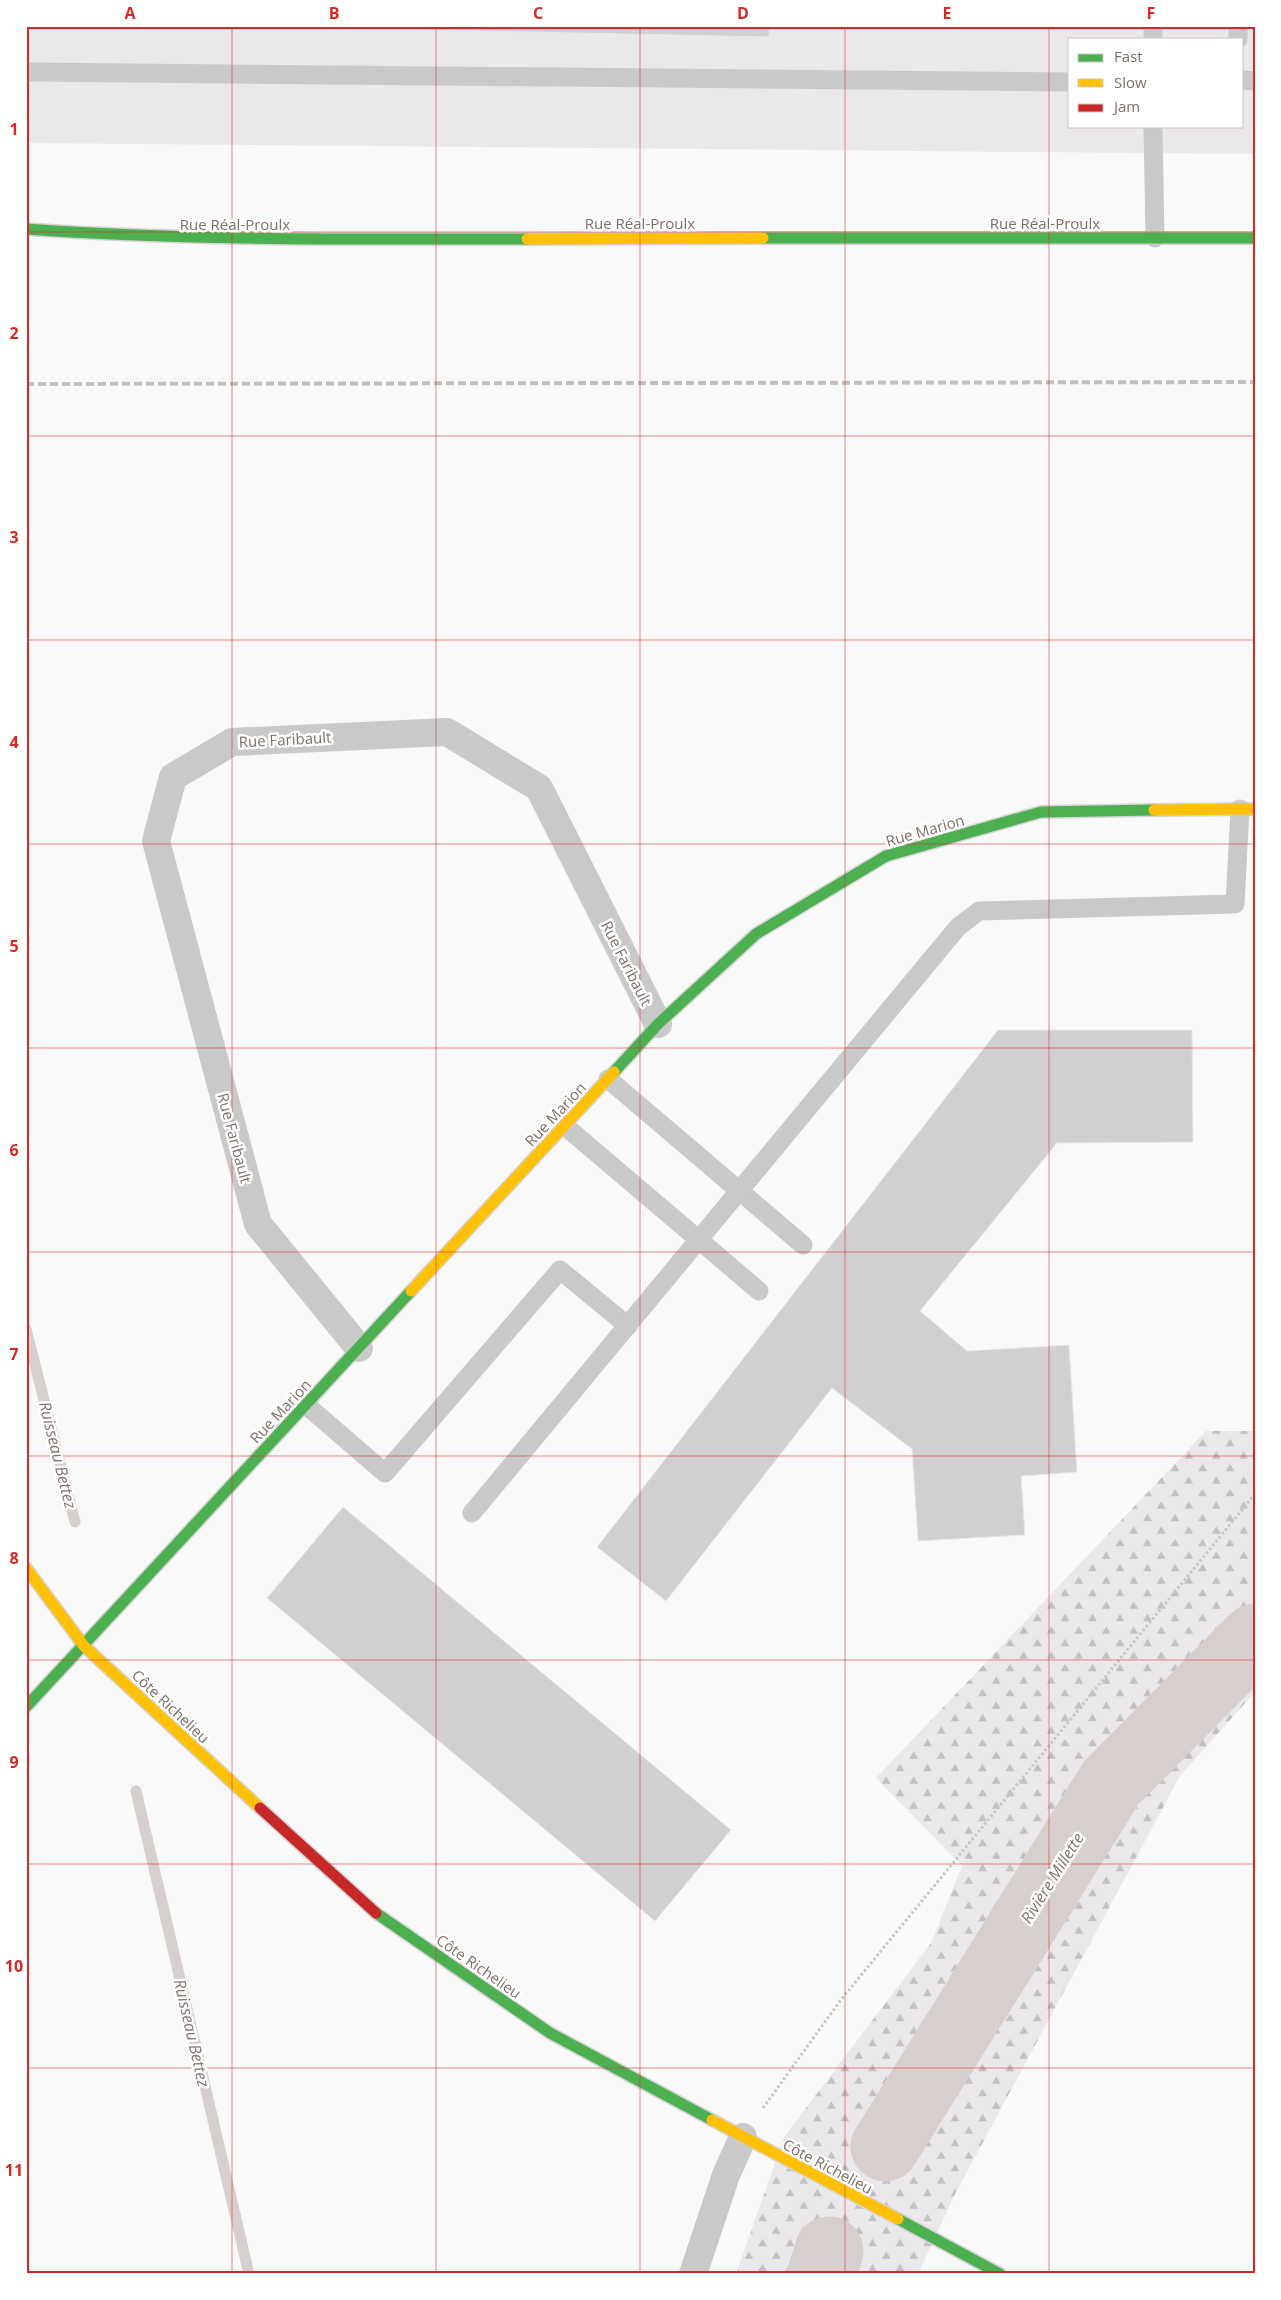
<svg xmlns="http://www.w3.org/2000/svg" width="1281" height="2300" viewBox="0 0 1281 2300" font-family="'Open Sans',sans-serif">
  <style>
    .built { fill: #eae8e9; fill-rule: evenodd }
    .forest { fill: url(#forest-firs) }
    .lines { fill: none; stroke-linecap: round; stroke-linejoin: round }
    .stream { stroke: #d7cfce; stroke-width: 11 }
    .river { stroke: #d7cfce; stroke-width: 69 }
    .building { fill: #d1cfcf; stroke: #e8e8e8 }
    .fast-casing { stroke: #d6d4d4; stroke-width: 14 }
    .slow-casing { stroke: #d6d4d4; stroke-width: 14 }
    .jam-casing { stroke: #d6d4d4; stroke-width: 14 }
    .path { stroke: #c9c7c6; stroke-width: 3; stroke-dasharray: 2.5 2.5; stroke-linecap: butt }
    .lane { stroke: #cac9c9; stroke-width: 19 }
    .street { stroke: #cac9c9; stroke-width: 28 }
    .fast { stroke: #4caf50; stroke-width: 11 }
    .slow { stroke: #ffc107; stroke-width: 11 }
    .jam { stroke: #c62828; stroke-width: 11 }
    .rail { stroke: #c2bfbe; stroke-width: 4; stroke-dasharray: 8 4; stroke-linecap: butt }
    .grid { fill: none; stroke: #d62828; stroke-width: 1; stroke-opacity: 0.55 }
    .labels { text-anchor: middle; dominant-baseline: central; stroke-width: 5; stroke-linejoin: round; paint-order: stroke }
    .street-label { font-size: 15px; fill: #7f6e68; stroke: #fff }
    .water-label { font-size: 16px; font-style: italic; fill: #86706e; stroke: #fff }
    .neatline { fill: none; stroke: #d62828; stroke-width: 2 }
    .grid-label { font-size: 16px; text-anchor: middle; font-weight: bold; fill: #d62828 }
  </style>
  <defs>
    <pattern id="forest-firs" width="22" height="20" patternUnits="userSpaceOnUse" patternTransform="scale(1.25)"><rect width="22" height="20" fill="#eae8eb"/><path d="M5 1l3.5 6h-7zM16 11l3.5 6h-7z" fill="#c3c0c2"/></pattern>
  </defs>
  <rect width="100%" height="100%" fill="#f9f9f9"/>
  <path class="built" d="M 26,26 L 1255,26 L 1255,154 L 26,143 ZM 1070,39 L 1242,39 L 1242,126 L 1070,126 Z"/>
  <polygon class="forest" points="1206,1431 1255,1431 1255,1692 1180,1776 955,2194 918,2274 736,2274 784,2137 931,1943 962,1866 876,1778"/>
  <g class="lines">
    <g class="stream">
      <polyline points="26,1329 75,1522"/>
      <polyline points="136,1791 249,2274"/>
    </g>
    <g class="river">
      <polyline points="885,2147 1111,1783 1255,1638"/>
      <polyline points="822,2274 829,2251"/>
    </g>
  </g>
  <g class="building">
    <polygon points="240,26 769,26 769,37"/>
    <polygon points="998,1030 1192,1030 1193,1142 1057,1143 920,1311 967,1351 1069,1345 1077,1472 1021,1476 1025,1535 918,1541 912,1449 832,1388 666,1601 597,1547"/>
    <polygon points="343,1507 731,1830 655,1921 267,1598"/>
  </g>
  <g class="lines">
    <defs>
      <g id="fast">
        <path d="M 26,229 C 193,241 360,239 527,239"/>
        <polyline points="763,238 1255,238"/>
        <polyline points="614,1072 658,1024 756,934 886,856 1041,812 1154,810"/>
        <polyline points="26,1707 411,1291"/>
        <polyline points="376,1913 550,2033 712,2120"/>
        <polyline points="898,2219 1000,2274"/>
      </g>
      <g id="slow">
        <polyline points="527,239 763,238"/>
        <polyline points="1154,810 1255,809"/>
        <polyline points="411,1291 614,1072"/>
        <polyline points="26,1568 84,1646 260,1808"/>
        <polyline points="712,2120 898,2219"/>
      </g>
      <polyline id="jam" points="260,1808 376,1913"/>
    </defs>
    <use href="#fast" class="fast-casing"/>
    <use href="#slow" class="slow-casing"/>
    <use href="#jam" class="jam-casing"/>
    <polyline class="path" points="763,2108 840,2001 1255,1494"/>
    <g class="lane">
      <polyline points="1238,26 1238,39"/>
      <polyline points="1153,39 1153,26"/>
      <polyline points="26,72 1070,82"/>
      <polyline points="1242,80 1255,81"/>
      <polyline points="1153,126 1155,238"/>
      <polyline points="608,1079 803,1245"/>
      <polyline points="565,1126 759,1291"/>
      <polyline points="306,1405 385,1473 560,1270 628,1326"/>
      <polyline points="472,1513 958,927 979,911 1235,904 1240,809"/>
    </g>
    <g class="street">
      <polyline points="359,1348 258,1224 156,841 173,777 232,742 447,732 539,788 658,1024"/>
      <polyline points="693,2274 726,2175 743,2137"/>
    </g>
    <use href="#fast" class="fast"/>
    <use href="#slow" class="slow"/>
    <use href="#jam" class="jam"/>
    <polyline class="rail" points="26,384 1255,382"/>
  </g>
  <path class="grid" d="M 232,26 L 232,2274M 436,26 L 436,2274M 640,26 L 640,2274M 845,26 L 845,2274M 1049,26 L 1049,2274M 26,232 L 1255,232M 26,436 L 1255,436M 26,640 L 1255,640M 26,844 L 1255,844M 26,1048 L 1255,1048M 26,1252 L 1255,1252M 26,1456 L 1255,1456M 26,1660 L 1255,1660M 26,1864 L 1255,1864M 26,2068 L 1255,2068"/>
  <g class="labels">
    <g class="street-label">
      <text x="640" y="223">Rue Réal-Proulx</text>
      <text x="1045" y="223">Rue Réal-Proulx</text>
      <text x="235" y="224">Rue Réal-Proulx</text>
      <text transform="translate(285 739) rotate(-3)">Rue Faribault</text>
      <text transform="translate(925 830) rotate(-16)">Rue Marion</text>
      <text transform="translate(627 963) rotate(63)">Rue Faribault</text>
      <text transform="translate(555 1114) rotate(-47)">Rue Marion</text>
      <text transform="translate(235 1138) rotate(75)">Rue Faribault</text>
      <text transform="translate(280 1411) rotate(-47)">Rue Marion</text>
      <text transform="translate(171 1706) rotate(43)">Côte Richelieu</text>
      <text transform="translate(479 1966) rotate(35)">Côte Richelieu</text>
      <text transform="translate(828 2166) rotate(28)">Côte Richelieu</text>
    </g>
    <g class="water-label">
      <text transform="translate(58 1455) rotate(76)">Ruisseau Bettez</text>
      <text transform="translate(1052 1878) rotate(-58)">Rivière Millette</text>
      <text transform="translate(192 2033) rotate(77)">Ruisseau Bettez</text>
    </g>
  </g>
  <rect width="1281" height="2300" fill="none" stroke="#ffffff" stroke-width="55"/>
  <rect x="1068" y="38" width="175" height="90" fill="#ffffff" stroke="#ccc5c3"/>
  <rect x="1078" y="54" width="25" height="8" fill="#4caf50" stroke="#ccc5c3"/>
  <text x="1114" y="62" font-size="15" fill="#7f6e68">Fast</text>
  <rect x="1078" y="79" width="25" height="8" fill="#ffc107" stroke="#ccc5c3"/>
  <text x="1114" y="88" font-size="15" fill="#7f6e68">Slow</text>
  <rect x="1078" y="104" width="25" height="8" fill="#c62828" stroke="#ccc5c3"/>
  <text x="1114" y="112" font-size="15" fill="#7f6e68">Jam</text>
  <rect x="28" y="28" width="1226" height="2244" class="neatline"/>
  <g class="grid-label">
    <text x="130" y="19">A</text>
    <text x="334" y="19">B</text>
    <text x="538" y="19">C</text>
    <text x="743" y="19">D</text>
    <text x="947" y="19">E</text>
    <text x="1151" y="19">F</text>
    <text x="14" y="135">1</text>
    <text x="14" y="339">2</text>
    <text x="14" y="543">3</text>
    <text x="14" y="748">4</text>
    <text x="14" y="952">5</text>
    <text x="14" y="1156">6</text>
    <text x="14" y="1360">7</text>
    <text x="14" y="1564">8</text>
    <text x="14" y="1768">9</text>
    <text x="14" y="1972">10</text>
    <text x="14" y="2176">11</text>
  </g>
</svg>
